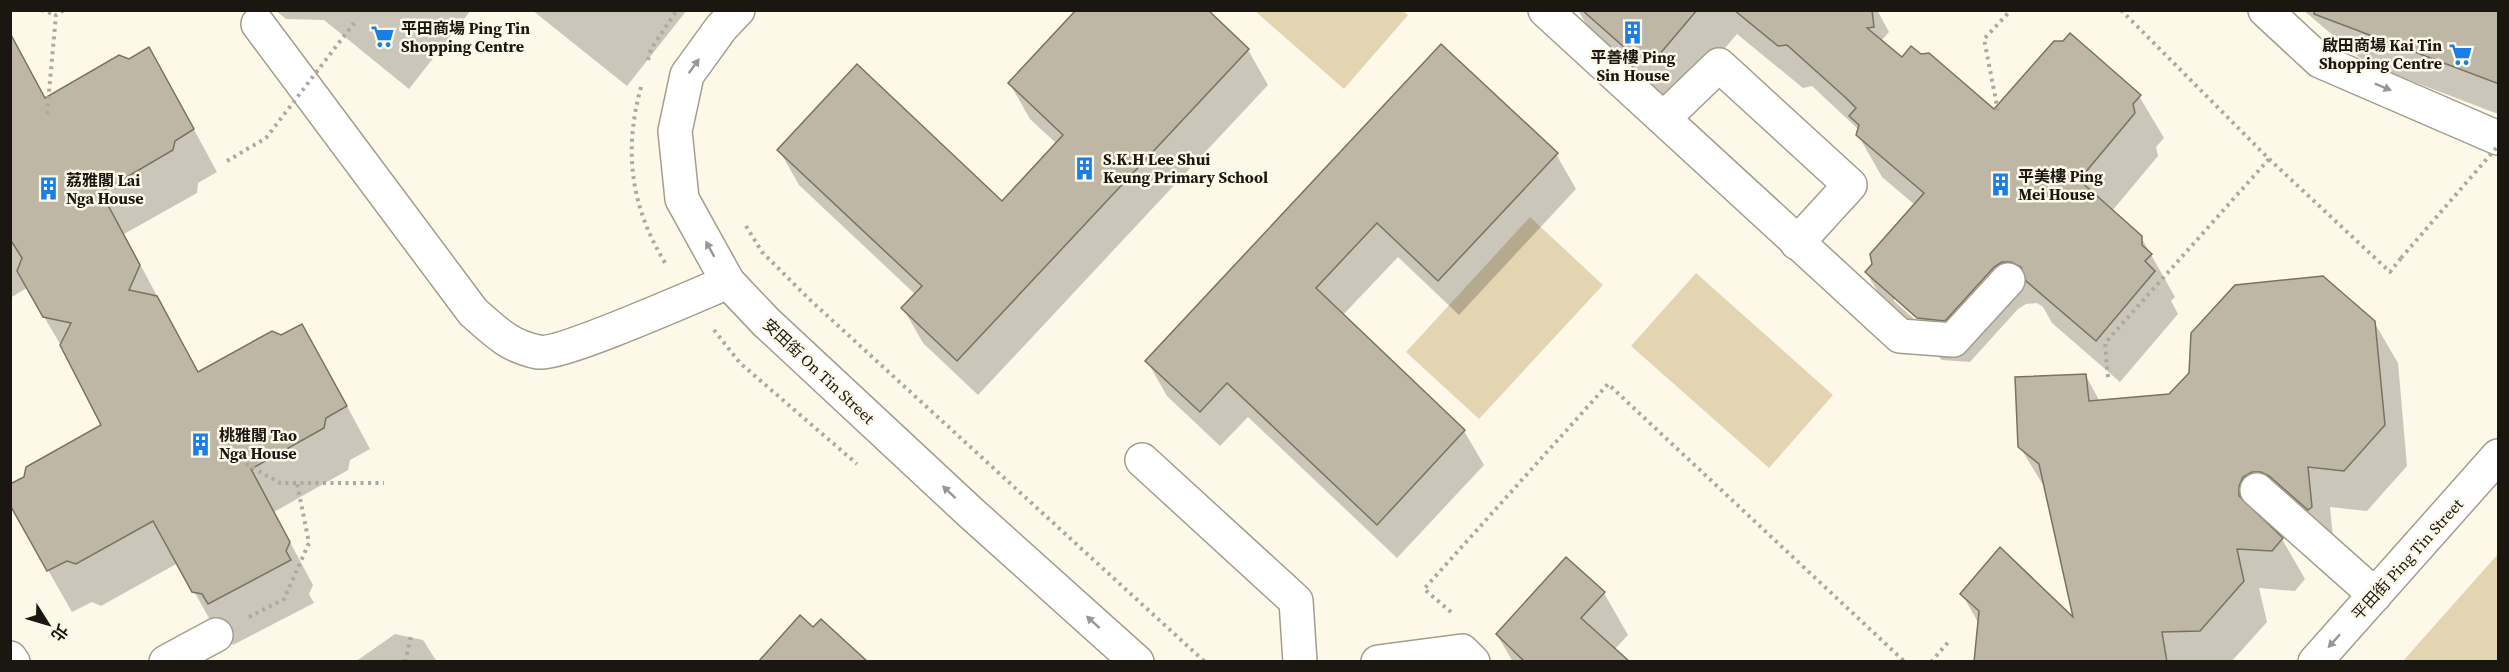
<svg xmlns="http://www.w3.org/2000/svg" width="2509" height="672" viewBox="0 0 2509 672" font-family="'Source Serif 4','Noto Sans TC',serif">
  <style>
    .green { fill: #e4d5b2 }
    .shadow { fill: #0003; fill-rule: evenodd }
    .building { fill: #beb7a5; stroke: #797261; stroke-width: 1.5 }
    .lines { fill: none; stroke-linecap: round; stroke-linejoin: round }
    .minor-casing { stroke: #a49d8c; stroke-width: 36 }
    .path { stroke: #aea99d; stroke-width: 4; stroke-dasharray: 3 4.5; stroke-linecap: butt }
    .minor { stroke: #fff; stroke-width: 33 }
    .path-bridge { stroke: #aea99d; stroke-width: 4; stroke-dasharray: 3 4.5; stroke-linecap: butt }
    .oneway { fill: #989794 }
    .labels { text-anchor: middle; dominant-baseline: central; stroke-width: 5; stroke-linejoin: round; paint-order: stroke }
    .poi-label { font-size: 16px; font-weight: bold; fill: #1a1711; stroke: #fef8e9; text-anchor: start }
    .street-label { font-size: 16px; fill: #1a1711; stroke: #fef8e9 }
  </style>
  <rect width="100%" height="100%" fill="#fef8e9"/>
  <g class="green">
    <polygon points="1403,11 1408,15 1344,89 1255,11"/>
    <polygon points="1530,217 1603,285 1479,419 1406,352"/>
    <polygon points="1696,273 1833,395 1769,468 1631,346"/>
    <polygon points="2498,554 2498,661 2403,661"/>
  </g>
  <g class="shadow">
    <polygon points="275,10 471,10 409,89 324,20 286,19"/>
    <polygon points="532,10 687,10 627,86"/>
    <polygon points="1206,10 1248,50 1268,85 978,395 923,343 903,308 916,295 799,185 779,150 1002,203 1057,144 1030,119 1010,84"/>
    <path d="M 1578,10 L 1877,10 L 1889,32 L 1881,41 L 1902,59 L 1995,111 L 2139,96 L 2164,138 L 2156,147 L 2158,156 L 2112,211 L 2141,237 L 2175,297 L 2171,301 L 2178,314 L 2120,382 L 2052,323 L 2043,307 L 2037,303 L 2026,304 L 2018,309 L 1970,362 L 1942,360 L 1891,314 L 1866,272 L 1915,205 L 1882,177 L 1858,135 L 1858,129 L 1812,86 L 1803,88 L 1737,34 L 1683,97 L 1667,104 L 1597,43 ZM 1894,297 L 1923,322 L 1921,325 L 1894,301 Z"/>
    <polygon points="2303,10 2498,10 2498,114 2367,64"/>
    <polygon points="10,36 46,99 173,91 217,172 198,183 197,193 124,234 198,373 326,367 370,449 350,460 348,470 274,512 313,585 309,594 314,603 233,645 228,635 218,634 178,563 101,606 92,602 72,612 48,570 25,478 103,426 66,354 27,288 10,298"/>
    <polygon points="1441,46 1556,154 1576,189 1459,315 1398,257 1342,316 1464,431 1484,465 1397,558 1248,417 1220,446 1167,396 1147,361"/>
    <polygon points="2374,322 2398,363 2407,466 2367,511 2330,507 2334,547 2266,517 2264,522 2282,539 2305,579 2295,591 2259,588 2267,622 2231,662 1976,662 1979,624 1962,594 2076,621 2046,490 2020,447 2086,376 2100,402 2170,396"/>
    <polygon points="1604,593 1628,635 1614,650 1627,662 1513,662 1497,635"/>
    <polygon points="395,634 423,640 437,662 355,662"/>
  </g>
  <g class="building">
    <polygon points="1076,10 1208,10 1249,49 957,361 901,308 922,286 777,150 857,64 1002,201 1063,135 1008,83"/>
    <polygon points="1582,10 1697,10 1659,55 1648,55 1642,63"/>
    <polygon points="1734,10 1872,10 1874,27 1867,28 1902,57 1911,46 1921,54 1929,53 1994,109 2054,41 2063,41 2070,33 2141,95 2133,104 2135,113 2079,180 2142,236 2142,245 2152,254 2145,261 2155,271 2096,341 2026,281 2021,267 2011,262 2002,262 1994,267 1945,321 1917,318 1865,272 1872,264 1870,254 1924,193 1856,135 1859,125 1849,116 1856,108 1846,98 1787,45 1778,46"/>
    <polygon points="2315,10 2499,10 2499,84 2314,14"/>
    <polygon points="10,33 45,98 119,55 129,59 149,47 194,129 175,141 173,150 101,192 140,265 129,290 157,296 198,372 272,331 281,335 302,324 347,406 326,418 324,428 251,469 290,542 286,551 291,560 208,604 202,594 192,592 153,521 76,564 67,561 47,571 10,505 10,484 24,477 26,467 101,425 60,345 71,323 43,317 17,271 22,258 10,239"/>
    <polygon points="1441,44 1558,153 1438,281 1377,223 1316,288 1465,430 1377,525 1227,383 1200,412 1145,361"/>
    <polygon points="2323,276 2375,321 2385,425 2344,471 2308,467 2312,507 2308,510 2269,476 2261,472 2252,472 2243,477 2239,486 2239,496 2283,538 2272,551 2237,549 2244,581 2200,631 2162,632 2167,662 1974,662 1979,611 1960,594 2000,547 2073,617 2039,464 2018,447 2015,377 2086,374 2089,401 2169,394 2189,373 2191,333 2235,285"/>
    <polygon points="1566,557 1605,592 1581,618 1630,662 1525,662 1496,634"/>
    <polygon points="800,615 813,627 821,619 868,662 758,662"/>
  </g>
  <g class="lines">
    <defs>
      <g id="minor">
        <polyline points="738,10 721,28 687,75 675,131 682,199 728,282 766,322 970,512 1137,662"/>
        <polyline points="1545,10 1900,336 1953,340 2008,280"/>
        <polyline points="2265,10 2320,61 2498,138"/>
        <path d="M 258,24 L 473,312 C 495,331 508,346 538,352 C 560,356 699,294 728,282"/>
        <polyline points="1664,118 1719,65 1850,185 1797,243"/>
        <polyline points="1142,460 1296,601 1300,662"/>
        <polyline points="2257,490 2375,595"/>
        <polyline points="10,658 13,662"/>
        <polyline points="166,662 216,635"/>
        <polyline points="1378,662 1462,651 1473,662"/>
        <polyline points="2315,662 2498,456"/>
      </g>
    </defs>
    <use href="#minor" class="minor-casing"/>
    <g class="path">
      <polyline points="41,10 56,15"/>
      <polyline points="2121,10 2269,159 2390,272 2401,258"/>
      <polyline points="648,60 651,49 677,10"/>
      <path d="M 641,87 C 623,153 631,208 667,266"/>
      <polyline points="1998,111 1984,39 2011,10"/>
      <polyline points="47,114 56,15 64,10"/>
      <polyline points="746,226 762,252 809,299 1205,662"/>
      <polyline points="714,330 740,363 857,464"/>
      <polyline points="2108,377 2105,343 2269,159"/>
      <polyline points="239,460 280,483 384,483"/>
      <polyline points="1451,612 1424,589 1608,384 1905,662"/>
      <polyline points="249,617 284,599 309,543 297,483"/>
      <polyline points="405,662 411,636"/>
      <polyline points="1931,662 1950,640"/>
    </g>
    <use href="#minor" class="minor"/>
    <g class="path-bridge">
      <polyline points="227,161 266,138 354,23"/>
      <polyline points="2401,258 2498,146"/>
    </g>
  </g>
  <defs><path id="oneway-solid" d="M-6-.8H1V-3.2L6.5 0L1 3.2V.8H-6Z" transform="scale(1.5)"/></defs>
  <g class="oneway">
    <use href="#oneway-solid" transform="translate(694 66) rotate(-54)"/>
    <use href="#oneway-solid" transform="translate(2383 87) rotate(23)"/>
    <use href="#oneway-solid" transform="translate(710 249) rotate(-119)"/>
    <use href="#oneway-solid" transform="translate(949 492) rotate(-137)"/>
    <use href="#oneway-solid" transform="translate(1093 622) rotate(-138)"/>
    <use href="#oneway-solid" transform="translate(2334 641) rotate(132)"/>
  </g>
  <defs>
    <symbol id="building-bare" viewBox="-9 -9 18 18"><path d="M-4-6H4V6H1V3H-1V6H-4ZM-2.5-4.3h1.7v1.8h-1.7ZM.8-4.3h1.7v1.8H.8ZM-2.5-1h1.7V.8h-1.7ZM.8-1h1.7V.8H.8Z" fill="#197fe7" stroke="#fef8e9" stroke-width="2.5" paint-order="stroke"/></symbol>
    <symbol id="supermarket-bare" viewBox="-9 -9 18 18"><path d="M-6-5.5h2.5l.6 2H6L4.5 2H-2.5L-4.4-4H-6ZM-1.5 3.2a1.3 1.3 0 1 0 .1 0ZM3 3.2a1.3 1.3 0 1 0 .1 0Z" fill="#197fe7" stroke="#fef8e9" stroke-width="2.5" paint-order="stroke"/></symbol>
  </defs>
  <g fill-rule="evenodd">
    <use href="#building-bare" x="1616" y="16" width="33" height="33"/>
    <use href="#supermarket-bare" x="366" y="20" width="33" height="33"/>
    <use href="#supermarket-bare" x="2444" y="38" width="33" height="33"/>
    <use href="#building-bare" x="1068" y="152" width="33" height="33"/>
    <use href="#building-bare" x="1984" y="168" width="33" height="33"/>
    <use href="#building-bare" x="32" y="172" width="33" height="33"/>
    <use href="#building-bare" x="184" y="428" width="33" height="33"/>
  </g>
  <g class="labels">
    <g class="poi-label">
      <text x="401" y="28">平田商場 Ping Tin<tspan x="401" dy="18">Shopping Centre</tspan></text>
      <text x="2442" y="45" text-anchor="end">啟田商場 Kai Tin<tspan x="2442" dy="18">Shopping Centre</tspan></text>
      <text x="1633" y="57" text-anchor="middle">平善樓 Ping<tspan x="1633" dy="18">Sin House</tspan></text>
      <text x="1103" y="159">S.K.H Lee Shui<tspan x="1103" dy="18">Keung Primary School</tspan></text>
      <text x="2018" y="176">平美樓 Ping<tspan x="2018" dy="18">Mei House</tspan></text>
      <text x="66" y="180">荔雅閣 Lai<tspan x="66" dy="18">Nga House</tspan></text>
      <text x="219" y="435">桃雅閣 Tao<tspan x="219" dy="18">Nga House</tspan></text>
    </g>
    <g class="street-label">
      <text transform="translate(819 371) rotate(43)">安田街 On Tin Street</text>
      <text transform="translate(2407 559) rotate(-48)">平田街 Ping Tin Street</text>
    </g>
  </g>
  <rect width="2509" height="672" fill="none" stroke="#1a1711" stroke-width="24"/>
  <g transform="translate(48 624) rotate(127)" stroke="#fef8e9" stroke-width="4.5" paint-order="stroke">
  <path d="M0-4.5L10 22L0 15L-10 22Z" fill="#1a1711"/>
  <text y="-9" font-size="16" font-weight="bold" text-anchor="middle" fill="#1a1711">北</text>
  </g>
</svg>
